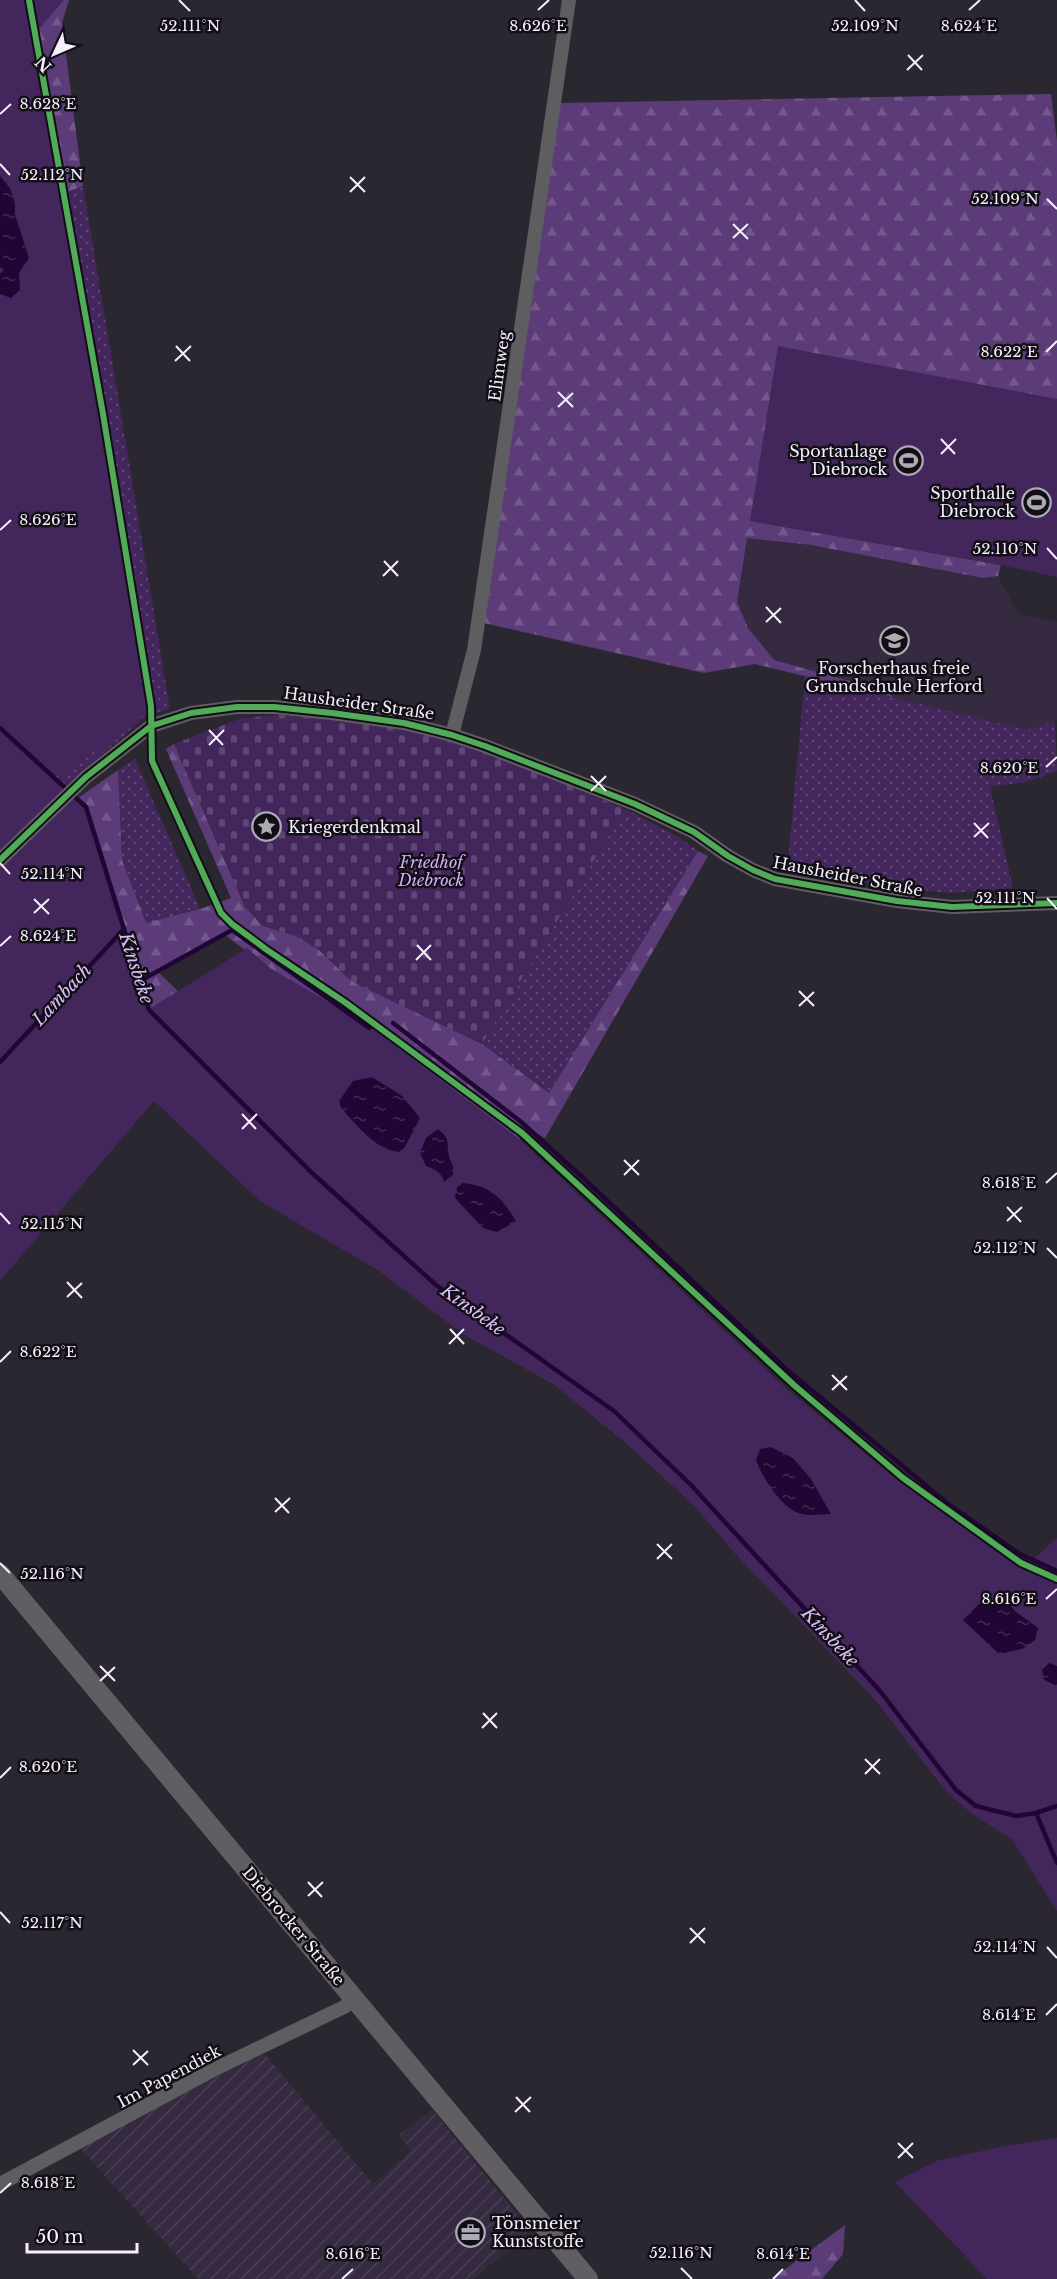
<svg xmlns="http://www.w3.org/2000/svg" width="1057" height="2279" viewBox="0 0 1057 2279" font-family="'Libre Baskerville',serif">
  <style>
    .built { fill: #352a40 }
    .industrial { fill: url(#industrial-furrows) }
    .grass { fill: url(#grass-dots) }
    .forest { fill: url(#forest-firs) }
    .cemetery { fill: url(#cemetery-stones) }
    .green { fill: #43265c }
    .water { fill: url(#water-ripples) }
    .lines { fill: none; stroke-linecap: round; stroke-linejoin: round }
    .stream { stroke: #210635; stroke-width: 4.5 }
    .street { stroke: #5e5d60; stroke-width: 14 }
    .secondary { stroke: #615e63; stroke-width: 20 }
    .cycleway-casing { stroke: #120e16; stroke-width: 10 }
    .cycleway { stroke: #51ab58; stroke-width: 6 }
    .ticks { fill: none; stroke: #f5f0fb; stroke-width: 2 }
    .labels { text-anchor: middle; dominant-baseline: central; stroke-width: 5; stroke-linejoin: round; paint-order: stroke }
    .street-label { font-size: 16px; fill: #f5f0fb; stroke: #120e16 }
    .poi-label { font-size: 16px; fill: #f5f0fb; stroke: #120e16; text-anchor: end }
    .park-label { font-size: 16px; font-style: italic; fill: #d4adfc; stroke: #120e16 }
    .water-label { font-size: 18px; font-style: italic; fill: #d9bdf8; stroke: #120e16 }
    .ticks-label { font-size: 15px; text-anchor: middle; fill: #f5f0fb; stroke: #120e16; stroke-width: 5; stroke-linejoin: round; paint-order: stroke }
  </style>
  <defs>
    <pattern id="industrial-furrows" width="10" height="10" patternUnits="userSpaceOnUse" patternTransform="scale(1.5)"><rect width="10" height="10" fill="#352a40"/><path d="M-1 1l2-2M0 10L10 0M9 11l2-2" fill="none" stroke="#493f53"/></pattern>
    <pattern id="grass-dots" width="8" height="8" patternUnits="userSpaceOnUse" patternTransform="scale(1.5)"><rect width="8" height="8" fill="#43265c"/><path d="M2 2h.1M6 6h.1" fill="none" stroke="#5f4674" stroke-width="1.8" stroke-linecap="round"/></pattern>
    <pattern id="forest-firs" width="22" height="20" patternUnits="userSpaceOnUse" patternTransform="scale(1.5)"><rect width="22" height="20" fill="#5b3c79"/><path d="M5 1l3.5 6h-7zM16 11l3.5 6h-7z" fill="#73588d"/></pattern>
    <pattern id="cemetery-stones" width="16" height="16" patternUnits="userSpaceOnUse" patternTransform="scale(1.5)"><rect width="16" height="16" fill="#43265c"/><path d="M2 7V4a2 2 0 0 1 4 0v3zM10 15v-3a2 2 0 0 1 4 0v3z" fill="#5f4674"/></pattern>
    <pattern id="water-ripples" width="26" height="14" patternUnits="userSpaceOnUse" patternTransform="scale(1.5)"><rect width="26" height="14" fill="#210635"/><path d="M2 4q2-2 4 0t4 0M15 11q2-2 4 0t4 0" fill="none" stroke="#422b53"/></pattern>
  </defs>
  <rect width="100%" height="100%" fill="#2b2730"/>
  <polygon class="built" points="747,538 811,545 983,578 998,576 1018,613 1057,622 1057,720 1028,730 728,658"/>
  <polygon class="industrial" points="264,2053 373,2184 411,2151 399,2135 432,2110 530,2230 474,2279 198,2279 78,2146"/>
  <g class="grass">
    <polygon points="0,0 18,0 48,198 83,186 170,709 148,715 55,795"/>
    <polygon points="805,676 1027,730 1055,721 1057,771 1025,782 990,787 1013,888 948,893 893,887 787,871"/>
    <polygon points="135,759 200,909 146,924 122,860 118,770"/>
    <polygon points="625,809 680,838 698,851 549,1093 482,1044"/>
  </g>
  <g class="forest">
    <polygon points="18,0 69,0 62,23 83,186 48,199"/>
    <polygon points="1051,94 1057,141 1057,399 1038,397 750,521 1001,565 998,576 983,578 811,545 747,538 737,602 748,628 774,660 889,692 893,697 755,664 704,673 484,623 560,103"/>
    <polygon points="174,744 245,907 263,926 296,936 318,949 347,977 359,985 482,1044 549,1093 698,851 708,856 545,1138 527,1128 513,1151 225,935 159,973 418,1221 655,1388 947,1792 875,1699 735,1553 695,1506 631,1447 554,1384 462,1333 144,1015 71,803 118,770 122,860 146,923 200,909 231,898 166,749"/>
    <polygon points="845,2225 843,2254 822,2279 772,2279"/>
  </g>
  <polygon class="cemetery" points="281,715 402,726 462,741 625,809 482,1044 359,985 347,977 318,949 296,936 263,926 245,907 174,744 242,718"/>
  <g class="green">
    <polygon points="0,0 64,0 31,38 87,349 144,697 141,721 55,777 87,807 149,1009 247,948 270,968 369,1026 518,1138 789,1391 899,1481 1024,1567 1057,1538 1057,1911 1012,1839 972,1814 947,1792 875,1699 735,1553 695,1506 631,1447 554,1384 462,1333 379,1271 260,1201 154,1101 0,1281"/>
    <polygon points="778,346 1057,399 1057,577 1001,565 750,521"/>
    <polygon points="1057,2138 1057,2279 987,2279 895,2182 936,2161 1005,2146"/>
  </g>
  <g class="water">
    <polygon points="0,176 10,188 15,203 15,214 29,258 19,273 20,290 11,298 0,294 0,274 4,270 0,267"/>
    <path d="M 372,1077 L 402,1096 L 420,1118 L 405,1147 L 399,1152 C 374,1149 357,1125 341,1108 L 339,1101 L 353,1081 Z"/>
    <path d="M 438,1129 C 451,1139 446,1142 449,1156 C 451,1165 455,1163 453,1175 L 444,1182 C 442,1173 435,1169 426,1166 L 420,1153 L 426,1138 Z"/>
    <path d="M 463,1183 C 491,1186 502,1198 516,1221 L 497,1232 L 483,1228 L 455,1198 L 457,1187 Z"/>
    <path d="M 771,1447 L 793,1458 L 811,1479 L 831,1514 C 822,1514 811,1516 802,1514 C 783,1511 762,1477 756,1460 L 760,1449 Z"/>
    <polygon points="1005,1598 1015,1611 1038,1628 1035,1640 1022,1649 999,1654 963,1620 979,1604"/>
    <polygon points="1049,1663 1057,1666 1057,1686 1044,1680 1042,1670"/>
  </g>
  <g class="lines">
    <g class="stream">
      <polyline points="0,728 86,807 149,1010 311,1172 436,1285 614,1411 691,1485 880,1691 956,1790 976,1806 1016,1816 1036,1813 1057,1806"/>
      <polyline points="140,981 232,930 369,1028"/>
      <polyline points="393,1023 520,1121 580,1175 785,1368 947,1503 1018,1553 1057,1571"/>
      <polyline points="0,1062 124,929"/>
      <polyline points="1036,1813 1057,1863"/>
    </g>
    <g class="street">
      <polyline points="452,735 474,650 569,0"/>
      <polyline points="0,860 86,777 151,726 191,713 237,707 274,707 332,713 404,723 452,735 485,746 635,804 694,832 728,856 753,870 775,879 897,901 952,907 1057,903"/>
      <polyline points="0,2184 213,2070 344,2007 355,1998"/>
    </g>
    <polyline class="secondary" points="0,1574 588,2279"/>
    <defs>
      <g id="cycleway">
        <polyline points="29,0 103,414 151,706 152,761 221,913 232,924 267,950 346,1003 522,1133 795,1386 903,1478 1021,1563 1057,1579"/>
        <polyline points="0,860 86,777 151,726 191,713 237,707 274,707 332,713 404,723 452,735 485,746 635,804 694,832 728,856 753,870 775,879 897,901 952,907 1057,903"/>
      </g>
    </defs>
    <use href="#cycleway" class="cycleway-casing"/>
    <use href="#cycleway" class="cycleway"/>
  </g>
  <path class="ticks" d="M 179,0 L 190,11M 855,0 L 865,11M 538,10 L 549,0M 969,10 L 980,0M 908,55 L 922,70M 907,70 L 923,55M 0,114 L 11,104M 0,164 L 10,175M 350,177 L 365,192M 350,192 L 365,177M 1047,199 L 1057,209M 733,224 L 748,239M 733,238 L 748,224M 176,346 L 190,361M 1046,352 L 1057,341M 175,361 L 191,346M 558,392 L 573,407M 558,407 L 573,393M 941,439 L 955,454M 941,454 L 956,439M 0,530 L 11,520M 1047,548 L 1057,559M 384,561 L 398,576M 383,576 L 398,561M 766,607 L 781,623M 766,622 L 781,608M 209,730 L 223,745M 209,745 L 224,730M 1046,767 L 1057,757M 591,776 L 606,791M 591,791 L 606,776M 974,823 L 988,838M 974,837 L 989,823M 0,863 L 10,874M 1047,898 L 1057,909M 34,899 L 49,914M 34,913 L 49,899M 417,945 L 431,960M 0,946 L 11,936M 416,960 L 431,945M 799,991 L 814,1006M 799,1006 L 814,992M 242,1114 L 256,1129M 242,1129 L 257,1114M 624,1160 L 639,1175M 624,1175 L 639,1160M 1046,1183 L 1057,1173M 1007,1207 L 1021,1222M 0,1213 L 10,1224M 1007,1221 L 1022,1207M 1047,1248 L 1057,1258M 67,1282 L 82,1298M 67,1297 L 82,1283M 450,1329 L 464,1344M 449,1344 L 464,1329M 0,1362 L 11,1351M 832,1375 L 847,1390M 832,1390 L 847,1376M 275,1498 L 289,1513M 275,1512 L 290,1498M 657,1544 L 672,1559M 657,1559 L 672,1544M 0,1563 L 10,1573M 1046,1599 L 1057,1589M 100,1666 L 115,1681M 100,1681 L 115,1667M 483,1713 L 497,1728M 482,1728 L 497,1713M 865,1759 L 880,1774M 865,1774 L 880,1759M 0,1778 L 11,1767M 308,1882 L 322,1897M 308,1896 L 323,1882M 0,1912 L 10,1923M 690,1928 L 705,1943M 690,1943 L 705,1928M 1047,1947 L 1057,1958M 1046,2015 L 1057,2004M 133,2050 L 148,2065M 133,2065 L 148,2051M 516,2097 L 530,2112M 515,2112 L 531,2097M 898,2143 L 913,2158M 898,2158 L 913,2143M 0,2193 L 11,2183M 681,2268 L 692,2279M 342,2279 L 353,2269M 773,2279 L 783,2269"/>
  <defs>
    <symbol id="stadium-ring" viewBox="-11 -11 22 22"><circle r="9.5" fill="#120e16" stroke="#aeaab4" stroke-width="1.5"/><path d="M0-5a6.5 5 0 1 0 0 10a6.5 5 0 1 0 0-10ZM-3.5-1.8h7v3.6h-7Z" fill="#aeaab4"/></symbol>
    <symbol id="school-ring" viewBox="-11 -11 22 22"><circle r="9.5" fill="#120e16" stroke="#aeaab4" stroke-width="1.5"/><path d="M0-5L7-2L0 1L-7-2ZM-4 1L0 2.5L4 1V4Q0 6-4 4Z" fill="#aeaab4"/></symbol>
    <symbol id="sight-ring" viewBox="-11 -11 22 22"><circle r="9.5" fill="#120e16" stroke="#aeaab4" stroke-width="1.5"/><path d="M0-6L1.8-2.2L6-1.7L2.9 1.2L3.7 5.4L0 3.3L-3.7 5.4L-2.9 1.2L-6-1.7L-1.8-2.2Z" fill="#aeaab4"/></symbol>
    <symbol id="office-ring" viewBox="-11 -11 22 22"><circle r="9.5" fill="#120e16" stroke="#aeaab4" stroke-width="1.5"/><path d="M-6-3h4V-5.5h4V-3h4V5H-6ZM-1-4.5V-3h2v-1.5ZM-6 0V1H6V0Z" fill="#aeaab4"/></symbol>
  </defs>
  <g fill-rule="evenodd">
    <use href="#stadium-ring" x="892" y="444" width="33" height="33"/>
    <use href="#stadium-ring" x="1020" y="486" width="33" height="33"/>
    <use href="#school-ring" x="878" y="624" width="33" height="33"/>
    <use href="#sight-ring" x="250" y="810" width="33" height="33"/>
    <use href="#office-ring" x="454" y="2216" width="33" height="33"/>
  </g>
  <g class="labels">
    <g class="street-label">
      <text transform="translate(499 366) rotate(-82)">Elimweg</text>
      <text transform="translate(359 703) rotate(8)">Hausheider Straße</text>
      <text transform="translate(848 876) rotate(11)">Hausheider Straße</text>
      <text transform="translate(294 1926) rotate(50)">Diebrocker Straße</text>
      <text transform="translate(169 2076) rotate(-28)">Im Papendiek</text>
    </g>
    <g class="poi-label">
      <text x="887" y="451">Sportanlage<tspan x="887" dy="18">Diebrock</tspan></text>
      <text x="1015" y="493">Sporthalle<tspan x="1015" dy="18">Diebrock</tspan></text>
      <text x="894" y="668" text-anchor="middle">Forscherhaus freie<tspan x="894" dy="18">Grundschule Herford</tspan></text>
      <text x="288" y="827" text-anchor="start">Kriegerdenkmal</text>
      <text x="492" y="2223" text-anchor="start">Tönsmeier<tspan x="492" dy="18">Kunststoffe</tspan></text>
    </g>
    <g class="park-label">
      <text x="431" y="862">Friedhof<tspan x="431" dy="18">Diebrock</tspan></text>
    </g>
    <g class="water-label">
      <text transform="translate(136 968) rotate(72)">Kinsbeke</text>
      <text transform="translate(62 995) rotate(-47)">Lambach</text>
      <text transform="translate(473 1310) rotate(36)">Kinsbeke</text>
      <text transform="translate(830 1637) rotate(47)">Kinsbeke</text>
    </g>
  </g>
  <g class="ticks-label">
    <text x="538" y="31">8.626°E</text>
    <text x="969" y="31">8.624°E</text>
    <text x="190" y="31">52.111°N</text>
    <text x="865" y="31">52.109°N</text>
    <text x="48" y="109">8.628°E</text>
    <text x="52" y="180">52.112°N</text>
    <text x="1005" y="204">52.109°N</text>
    <text x="1009" y="357">8.622°E</text>
    <text x="48" y="525">8.626°E</text>
    <text x="1005" y="554">52.110°N</text>
    <text x="1009" y="773">8.620°E</text>
    <text x="52" y="879">52.114°N</text>
    <text x="1005" y="903">52.111°N</text>
    <text x="48" y="941">8.624°E</text>
    <text x="1009" y="1188">8.618°E</text>
    <text x="52" y="1229">52.115°N</text>
    <text x="1005" y="1253">52.112°N</text>
    <text x="48" y="1357">8.622°E</text>
    <text x="52" y="1579">52.116°N</text>
    <text x="1009" y="1604">8.616°E</text>
    <text x="48" y="1772">8.620°E</text>
    <text x="52" y="1928">52.117°N</text>
    <text x="1005" y="1952">52.114°N</text>
    <text x="1009" y="2020">8.614°E</text>
    <text x="48" y="2188">8.618°E</text>
    <text x="681" y="2258">52.116°N</text>
    <text x="353" y="2259">8.616°E</text>
    <text x="783" y="2259">8.614°E</text>
  </g>
  <g transform="translate(54 54) rotate(226)" stroke="#120e16" stroke-width="4.5" paint-order="stroke">
  <path d="M0-4.5L10 22L0 15L-10 22Z" fill="#f5f0fb"/>
  <text y="-9" font-size="16" font-weight="bold" text-anchor="middle" fill="#f5f0fb">N</text>
  </g>
  <path d="M27 2243v9h110v-9" fill="none" stroke="#f5f0fb" stroke-width="3"/>
  <text x="36" y="2243" font-size="18" fill="#f5f0fb" stroke="#120e16" stroke-width="4.5" paint-order="stroke">50 m</text>
</svg>
